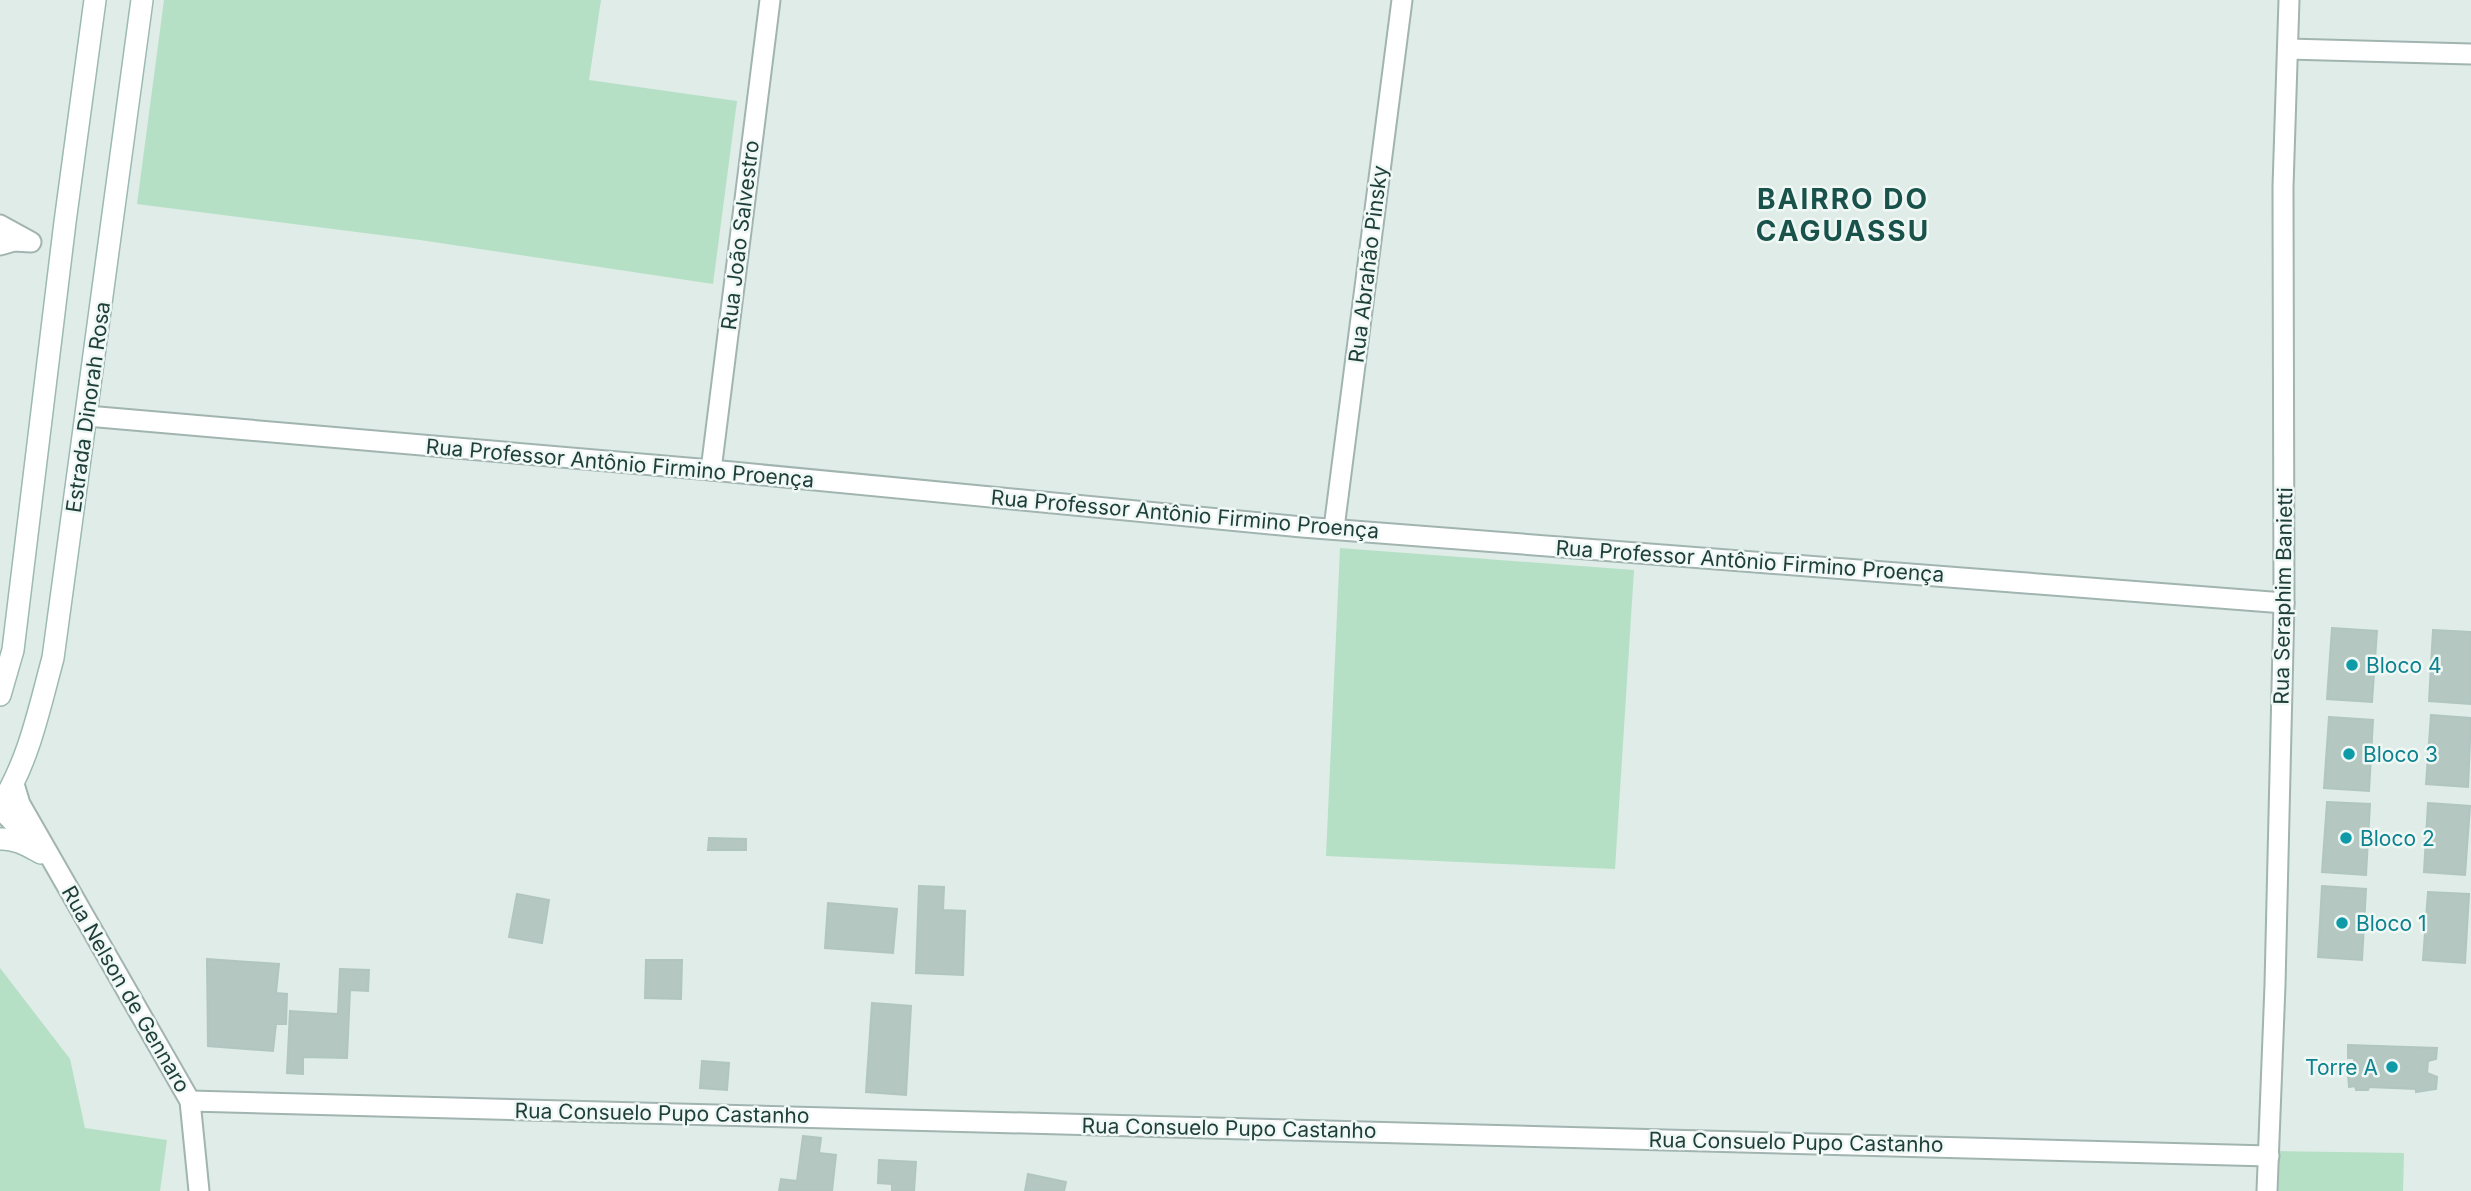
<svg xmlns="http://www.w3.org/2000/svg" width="2471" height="1191" viewBox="0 0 2471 1191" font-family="Inter,sans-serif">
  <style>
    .green { fill: #b5e0c5 }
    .building { fill: #b4c7c1; stroke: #b1c6c0; stroke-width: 2 }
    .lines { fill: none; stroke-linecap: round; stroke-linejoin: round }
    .minor-casing { stroke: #a1b4b0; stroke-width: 23 }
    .secondary-casing { stroke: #9cb9b2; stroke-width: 24 }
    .minor { stroke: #fff; stroke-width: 19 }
    .secondary { stroke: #fff; stroke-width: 21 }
    .culture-dot { fill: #0f9aa8; stroke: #f0f8f5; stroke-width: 2.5 }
    .labels { text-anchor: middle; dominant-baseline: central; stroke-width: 5; stroke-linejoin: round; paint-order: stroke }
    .street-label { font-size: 21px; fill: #1e3e39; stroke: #f0f8f5 }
    .culture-label { font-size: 21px; fill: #0d838f; stroke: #f0f8f5; text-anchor: start }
    .district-label { font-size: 28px; font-weight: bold; letter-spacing: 2px; fill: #18524a; stroke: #f0f8f5 }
  </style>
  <rect width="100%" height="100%" fill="#dfece8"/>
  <g class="green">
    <polygon points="164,0 601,0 589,80 737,101 713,284 420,240 137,204"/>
    <polygon points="1340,548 1634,570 1615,869 1326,856"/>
    <polygon points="0,968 70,1059 85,1128 167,1140 160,1191 0,1191"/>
    <polygon points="2278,1151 2404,1153 2403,1191 2277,1191"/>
  </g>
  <g class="building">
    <polygon points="2332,628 2377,631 2372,702 2327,699"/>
    <polygon points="2433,630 2471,632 2471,704 2429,701"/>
    <polygon points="2431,715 2471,718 2468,787 2426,784"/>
    <polygon points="2329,717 2373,720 2369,791 2324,788"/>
    <polygon points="2327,802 2370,804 2366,875 2322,872"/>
    <polygon points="2428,803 2470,806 2465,875 2424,872"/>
    <polygon points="709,838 746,839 746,850 708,850"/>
    <polygon points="919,886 944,887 943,910 965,911 963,975 916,973"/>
    <polygon points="2322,886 2366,889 2362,960 2318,957"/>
    <polygon points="2428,892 2469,894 2465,963 2423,960"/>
    <polygon points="517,894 549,900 542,943 509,937"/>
    <polygon points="828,903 897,909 893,953 825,948"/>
    <polygon points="207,959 279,964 276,993 287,994 286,1024 276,1024 273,1051 208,1046"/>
    <polygon points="646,960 682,960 681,999 645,998"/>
    <polygon points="340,969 369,970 368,991 350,990 347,1058 303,1057 303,1074 287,1073 290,1011 338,1014"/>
    <polygon points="872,1003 911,1006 906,1095 866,1092"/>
    <polygon points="2348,1045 2437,1048 2436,1059 2428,1061 2427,1073 2437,1077 2436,1089 2416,1092 2416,1089 2369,1087 2368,1090 2356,1090 2355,1086 2349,1087 2348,1074 2354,1074 2354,1070 2357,1071 2357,1063 2354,1064 2354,1058 2348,1058"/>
    <polygon points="702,1061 729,1063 727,1090 700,1088"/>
    <polygon points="803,1136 821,1138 819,1153 836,1155 832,1191 779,1191 781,1179 797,1181"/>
    <polygon points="879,1160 916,1162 914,1191 892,1191 892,1184 878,1183"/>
    <polygon points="1028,1174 1066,1182 1064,1191 1025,1191"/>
  </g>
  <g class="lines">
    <defs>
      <g id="minor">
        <polyline points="2288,49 2471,54"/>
        <polyline points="0,225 31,242 14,241 0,245"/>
        <polyline points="87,416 711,470 1302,527 2284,603"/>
        <polyline points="711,470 770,0"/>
        <polyline points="1334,528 1402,0"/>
        <polyline points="14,784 20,804 190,1101 199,1191"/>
        <polyline points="0,809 36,846"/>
        <polyline points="190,1101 2269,1156"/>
        <polyline points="2267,1191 2275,985 2284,603 2283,187 2289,0"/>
      </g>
      <g id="secondary">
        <polyline points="0,695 13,650 65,222 95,0"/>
        <path d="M 0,806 C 29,761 39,709 53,658 L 142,0"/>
        <path d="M 0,839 C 15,838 28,846 41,853"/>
      </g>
    </defs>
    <use href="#minor" class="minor-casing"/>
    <use href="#secondary" class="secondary-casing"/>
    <use href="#minor" class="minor"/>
    <use href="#secondary" class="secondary"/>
  </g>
  <g class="culture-dot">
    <circle cx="2352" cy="665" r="7"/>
    <circle cx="2349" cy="754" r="7"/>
    <circle cx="2346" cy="838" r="7"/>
    <circle cx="2342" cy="923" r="7"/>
    <circle cx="2392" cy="1067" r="7"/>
  </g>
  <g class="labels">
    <g class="street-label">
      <text transform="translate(740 235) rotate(-83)">Rua João Salvestro</text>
      <text transform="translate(1368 264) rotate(-83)">Rua Abrahão Pinsky</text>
      <text transform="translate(88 407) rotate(-82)">Estrada Dinorah Rosa</text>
      <text transform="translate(620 463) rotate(5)">Rua Professor Antônio Firmino Proença</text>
      <text transform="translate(1185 514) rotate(5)">Rua Professor Antônio Firmino Proença</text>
      <text transform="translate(1750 561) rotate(4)">Rua Professor Antônio Firmino Proença</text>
      <text transform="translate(2283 596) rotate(-89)">Rua Seraphim Banietti</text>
      <text transform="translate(126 989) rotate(60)">Rua Nelson de Gennaro</text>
      <text transform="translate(662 1113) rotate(1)">Rua Consuelo Pupo Castanho</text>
      <text transform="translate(1229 1128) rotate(1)">Rua Consuelo Pupo Castanho</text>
      <text transform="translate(1796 1142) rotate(1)">Rua Consuelo Pupo Castanho</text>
    </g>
    <g class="culture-label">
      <text x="2366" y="665">Bloco 4</text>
      <text x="2363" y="754">Bloco 3</text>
      <text x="2360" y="838">Bloco 2</text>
      <text x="2356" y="923">Bloco 1</text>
      <text x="2378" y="1067" text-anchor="end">Torre A</text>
    </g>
    <g class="district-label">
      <text x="1843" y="199">BAIRRO DO<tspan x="1843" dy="32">CAGUASSU</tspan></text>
    </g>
  </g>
</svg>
